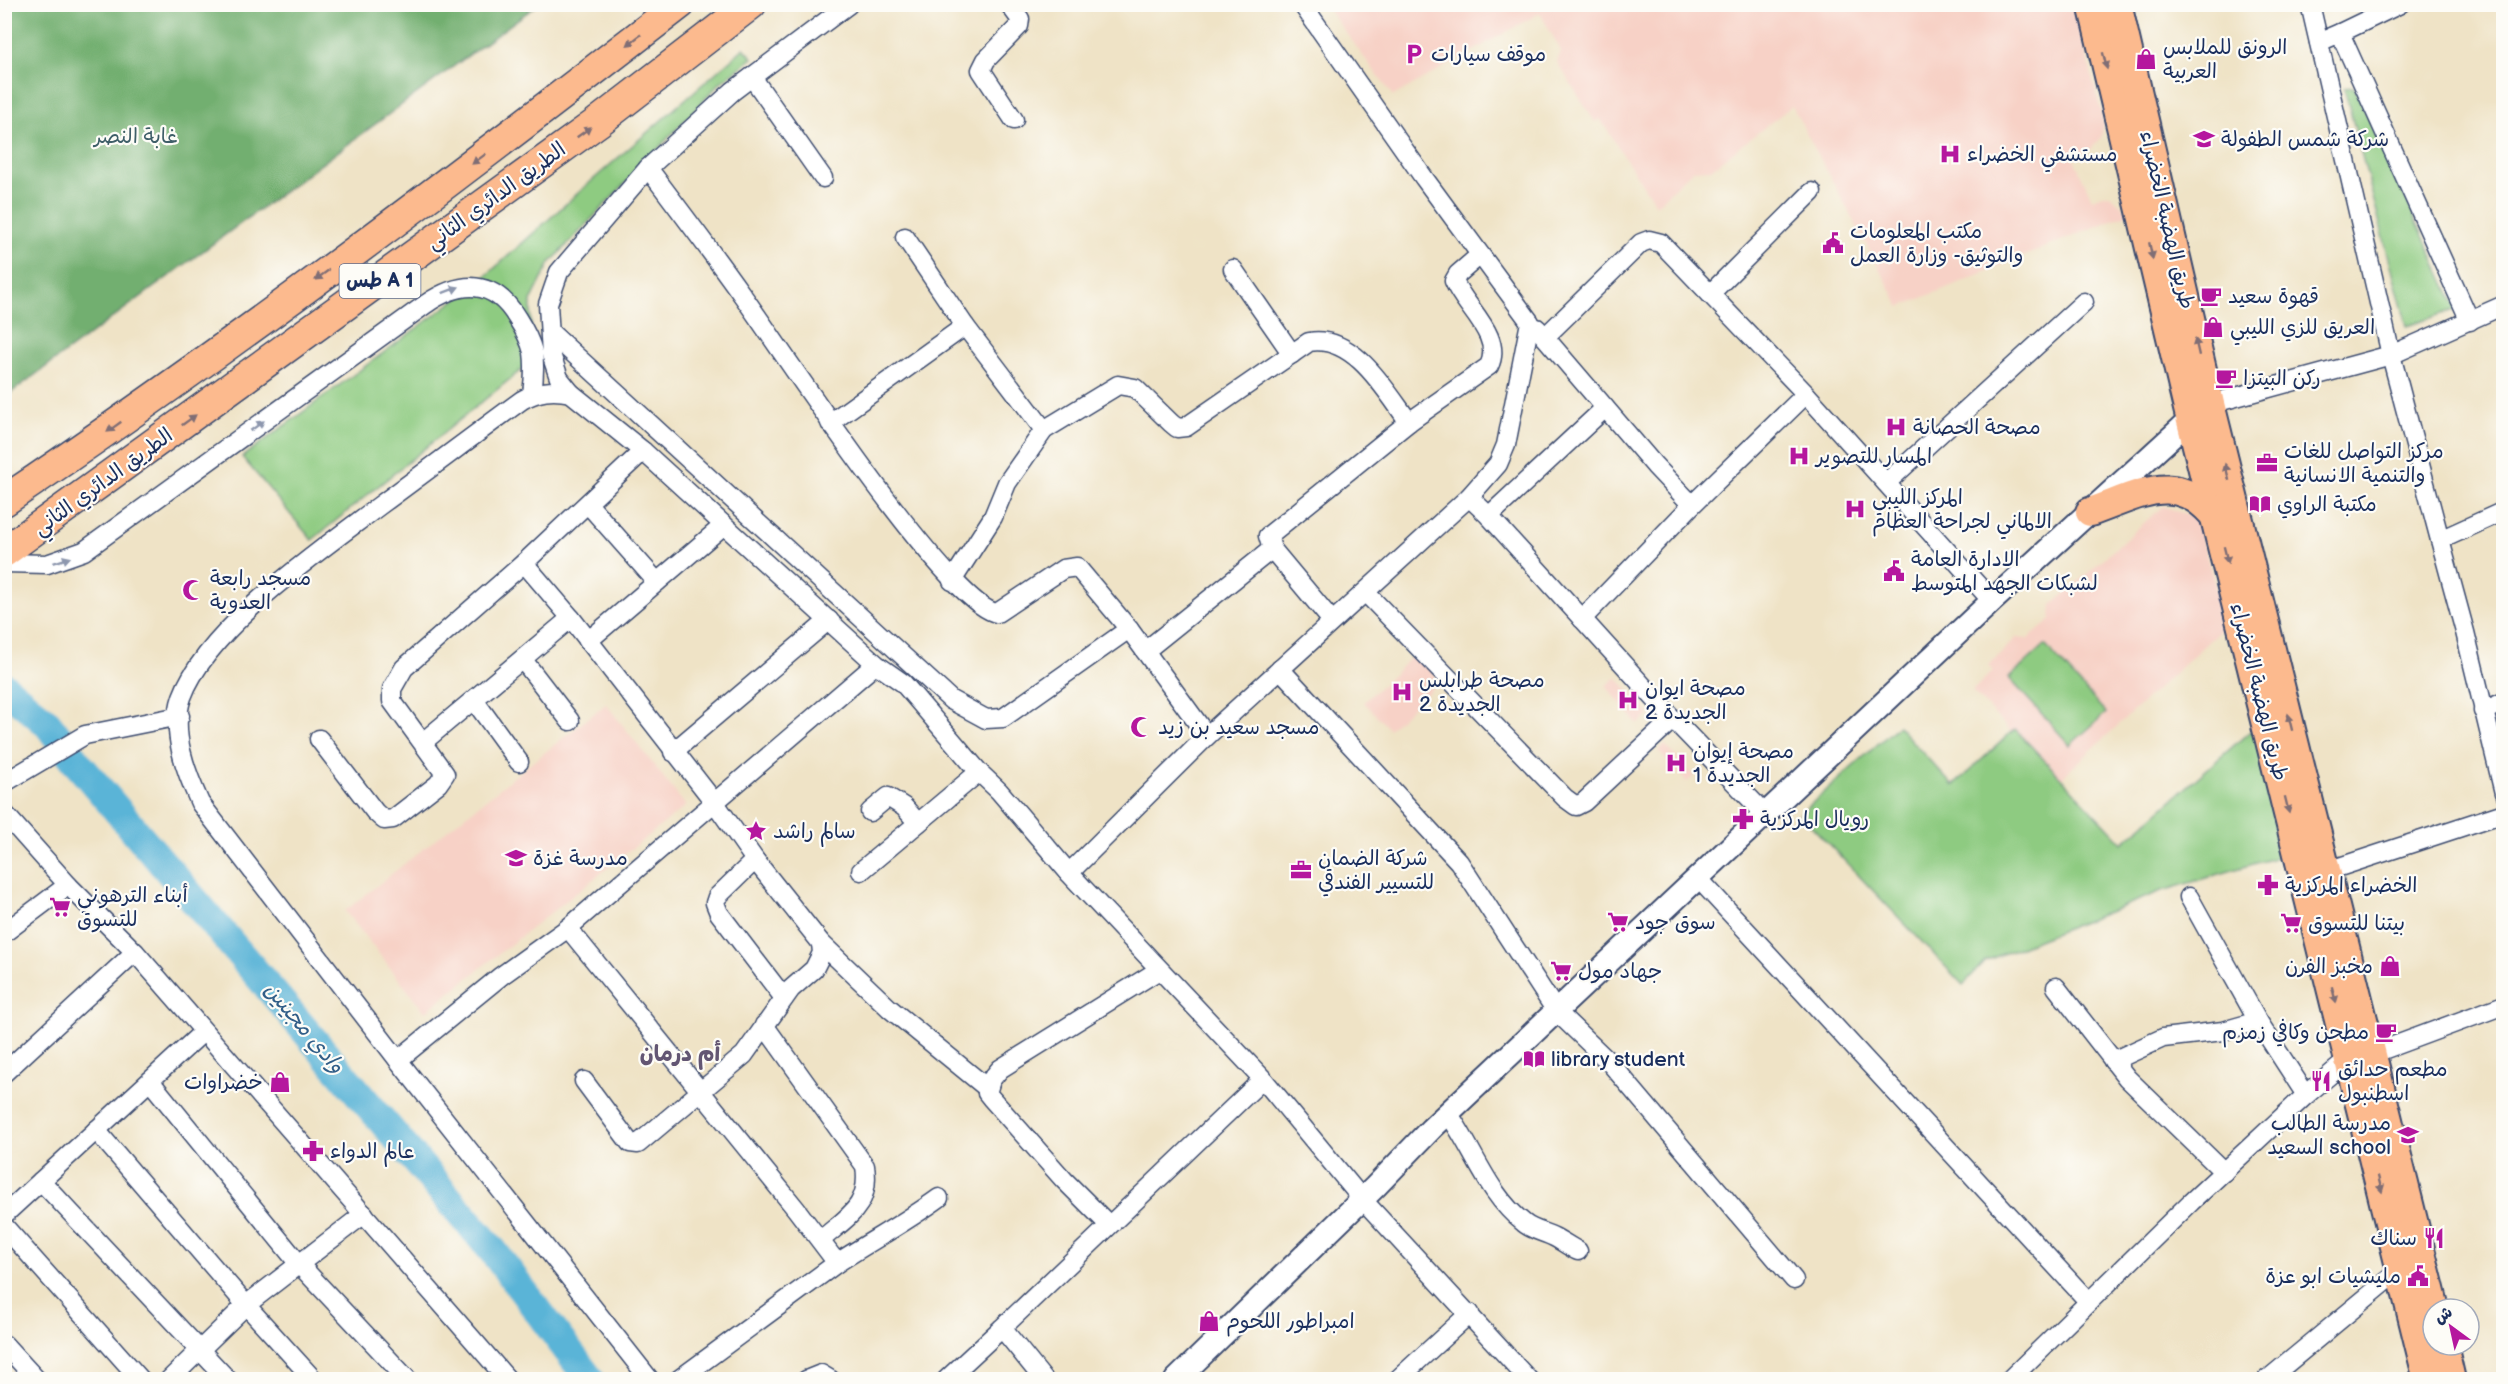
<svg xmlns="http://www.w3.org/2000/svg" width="2508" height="1384" viewBox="0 0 2508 1384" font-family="'Balsamiq Sans','Playpen Sans Arabic',sans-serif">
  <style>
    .built { fill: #f7d1c6 }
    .green { fill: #8ecb81; stroke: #547d70; stroke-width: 1.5 }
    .forest { fill: #72af6f; stroke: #466f66; stroke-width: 1.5 }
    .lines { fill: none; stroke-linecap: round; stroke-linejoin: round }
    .river { stroke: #5ab4d7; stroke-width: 30 }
    .minor-casing { stroke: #3b4a6e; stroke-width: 21 }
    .tertiary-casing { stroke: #3b4a6e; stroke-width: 26 }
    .primary-casing { stroke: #3b4a6e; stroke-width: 32 }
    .trunk-casing { stroke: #3b4a6e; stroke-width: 33 }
    .minor { stroke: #fff; stroke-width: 18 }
    .tertiary { stroke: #fff; stroke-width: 22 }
    .primary { stroke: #fcba8e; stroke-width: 28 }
    .trunk { stroke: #fcba8e; stroke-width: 30 }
    .oneway { fill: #806e74 }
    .oneway2 { fill: #8d97ae }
    .labels { text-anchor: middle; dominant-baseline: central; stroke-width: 4.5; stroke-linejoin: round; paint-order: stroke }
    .shield { fill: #fdfcf7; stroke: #5f6c8c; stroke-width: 1.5 }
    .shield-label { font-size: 20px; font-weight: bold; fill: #1b2f5e }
    .poi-label { font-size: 21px; fill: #1b2f5e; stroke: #fdfcf7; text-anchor: start }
    .park-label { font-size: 21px; fill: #3e5e68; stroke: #fdfcf7 }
    .street-label { font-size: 21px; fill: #1b2f5e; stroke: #fdfcf7 }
    .water-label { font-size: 22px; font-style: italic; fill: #315e88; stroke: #fdfcf7 }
    .neighbourhood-label { font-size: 22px; font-weight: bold; fill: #635673; stroke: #fdfcf7 }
  </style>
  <rect width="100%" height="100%" fill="#fdfcf7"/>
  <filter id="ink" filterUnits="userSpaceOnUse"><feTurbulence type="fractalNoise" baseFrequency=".0167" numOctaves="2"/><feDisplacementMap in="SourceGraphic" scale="12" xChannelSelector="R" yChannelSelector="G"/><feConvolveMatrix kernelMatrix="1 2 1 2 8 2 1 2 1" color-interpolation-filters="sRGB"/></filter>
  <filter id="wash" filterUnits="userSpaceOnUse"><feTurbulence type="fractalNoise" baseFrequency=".008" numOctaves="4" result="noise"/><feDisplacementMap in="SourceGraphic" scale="24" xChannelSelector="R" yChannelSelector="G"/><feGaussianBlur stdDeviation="1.35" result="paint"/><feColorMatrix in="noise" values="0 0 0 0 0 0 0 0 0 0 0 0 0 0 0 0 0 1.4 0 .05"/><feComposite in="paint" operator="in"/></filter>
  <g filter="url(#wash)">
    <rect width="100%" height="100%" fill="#efe3c6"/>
    <g class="built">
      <polygon points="1325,5 2074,5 2104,124 2101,138 2090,150 2074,159 2092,199 2102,195 2111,195 2129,213 1900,307 1792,106 1711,169 1693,170 1656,205 1600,119 1595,122 1557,62 1561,51 1540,13 1393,96"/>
      <polygon points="2163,506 2196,518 2226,625 2058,781 1972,691 1993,671 1988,666 2016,638 2028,639 2051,620 2052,605"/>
      <polygon points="1415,654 1440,681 1389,729 1364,702"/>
      <polygon points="1617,677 1649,715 1638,724 1606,686"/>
      <polygon points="606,704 686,806 425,1012 345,911"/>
      <polygon points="1665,745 1694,776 1687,782 1658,751"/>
    </g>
    <g class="green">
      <polygon points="744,48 753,58 721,82 550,263 531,301 531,362 312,540 242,457 478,283 587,185"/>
      <polygon points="2354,87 2457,309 2407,326 2344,88"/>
      <polygon points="2045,645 2106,713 2070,745 2009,678"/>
      <polygon points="1898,726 1953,786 2015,729 2123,843 2255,727 2284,855 2162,891 1985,961 1963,985 1800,814"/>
    </g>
    <polygon class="forest" points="5,4 537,4 537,5 5,397"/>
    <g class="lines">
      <polyline class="river" points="4,687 47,723 78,764 493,1251 590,1380"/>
    </g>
  </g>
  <g filter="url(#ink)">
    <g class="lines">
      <defs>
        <g id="minor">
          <polyline points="1009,4 1020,19 1019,26 986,60 981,70 1014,120"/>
          <polyline points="2310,4 2391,355 2440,540 2504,511"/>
          <polyline points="2340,33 2400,4"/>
          <polyline points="2319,42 2340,33 2470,321"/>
          <polyline points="752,77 823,178"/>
          <path d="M 648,168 C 679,209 710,250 740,292 C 778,344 948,606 997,613 L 1063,569 L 1077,567 L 1129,629 L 1207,736"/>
          <polyline points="905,237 965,326 1044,430"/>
          <polyline points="1233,269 1292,354"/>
          <polyline points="1710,294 1812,192"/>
          <polyline points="1537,328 1655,466 1692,505"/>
          <polyline points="551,333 951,700 986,719 1003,718 1129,629"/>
          <polyline points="1545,337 1641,243 1649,240 1661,243 1806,394 1992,601"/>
          <polyline points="571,393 559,378 551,354 548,304 559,272 648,168 733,91 849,4"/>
          <polyline points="2210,404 2391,355 2504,305"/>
          <polyline points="830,423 965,326"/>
          <polyline points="1886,483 2084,302"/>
          <polyline points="1469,497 1489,516 1673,719 1766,815"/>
          <polyline points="588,504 657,582"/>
          <polyline points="1489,516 1605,408"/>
          <polyline points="2440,540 2465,632 2504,793"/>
          <path d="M 4,563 L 47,564 L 84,551 L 426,304 C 461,280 494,279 517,318 C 524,329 530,340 533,352 C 535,366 534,380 532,394"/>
          <polyline points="524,563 571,618 715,803 755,860 821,943 889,1008 987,1088"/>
          <path d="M 952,581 L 993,517 L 1007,483 L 1044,430 L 1118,385 L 1135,388 L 1171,423 L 1177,428 L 1186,427 L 1309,342 C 1354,334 1386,391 1409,422"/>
          <polyline points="1366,593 1565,798 1576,806 1584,802 1673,719"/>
          <polyline points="1582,619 1692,505 1806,394"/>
          <path d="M 1332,621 L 1272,549 L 1268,536 L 1409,422 L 1489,366 C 1504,336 1464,307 1454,281 L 1458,274 L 1480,255"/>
          <polyline points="588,641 724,525"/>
          <polyline points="1145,651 1272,549"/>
          <polyline points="523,660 570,721"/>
          <polyline points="1280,669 1459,862 1556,1011 1611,1064 1794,1280"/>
          <polyline points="474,700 519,762"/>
          <polyline points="2483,711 2504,702"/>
          <polyline points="319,739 375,812 384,820 393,819 438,784 445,774 392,701 392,689 404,668 524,563 643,451"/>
          <polyline points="423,742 571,618"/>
          <polyline points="673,752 829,620"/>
          <polyline points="4,783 85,735 180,716"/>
          <polyline points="870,812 888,797 904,807 918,823"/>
          <polyline points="4,813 68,885 135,952 508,1380"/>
          <polyline points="755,860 717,897 715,903 719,913 784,998"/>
          <polyline points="861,871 979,772"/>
          <polyline points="2327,871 2504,813"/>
          <polyline points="1069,873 1263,1079 1362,1199 1529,1380"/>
          <polyline points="1698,878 2088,1301"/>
          <polyline points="568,928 796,1209 837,1263 678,1380"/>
          <polyline points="4,933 68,885"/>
          <polyline points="2056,987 2127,1078 2224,1172"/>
          <path d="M 764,1025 L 865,1166 C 871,1206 848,1216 821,1240"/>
          <polyline points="2372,1054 2504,1005"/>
          <polyline points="398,1060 501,976 568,928 876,664"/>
          <polyline points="2113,1061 2163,1038 2223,1031 2258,1021"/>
          <polyline points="4,1073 135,952"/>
          <polyline points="150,1081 299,1264 408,1380"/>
          <polyline points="584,1081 630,1143 638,1144 744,1055 791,989 814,969 822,953 821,943"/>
          <polyline points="2306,1095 2350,1058"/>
          <path d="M 1448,1113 C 1474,1150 1488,1195 1524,1223 C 1532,1230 1544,1232 1554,1237 C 1562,1241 1570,1247 1578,1251"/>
          <polyline points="96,1130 246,1305 314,1380"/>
          <polyline points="41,1181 228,1380"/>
          <polyline points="4,1215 203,1032"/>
          <polyline points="1109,1225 1064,1180 991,1098 987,1093 991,1080 1000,1069 1159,970"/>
          <polyline points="4,1226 141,1380"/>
          <path d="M 837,1263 C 871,1241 906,1222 939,1198"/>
          <polyline points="1002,1328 1263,1079"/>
          <polyline points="4,1344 37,1380"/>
          <polyline points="169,1380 246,1305 364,1214"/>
          <path d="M 650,1380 L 398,1060 L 200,803 C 186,772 170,732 182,697 C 207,628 321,550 379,506 C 427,471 474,435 522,400 C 538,391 552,389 571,393 L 643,451 L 876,664 L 903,683 L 979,772 L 999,791 L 1069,873 L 1207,736 L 1469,497 L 1498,464 L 1506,445 L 1530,322 L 1424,178 L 1302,4"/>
          <polyline points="806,1380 821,1374 831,1380"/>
          <polyline points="946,1380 1002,1328 1044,1380"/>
          <polyline points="1397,1380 1470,1313"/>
          <polyline points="2009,1380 2191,1202 2306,1095 2258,1021 2189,897"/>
          <polyline points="2267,1380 2401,1269"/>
        </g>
        <polyline id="tertiary" points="1176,1380 1375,1187 1431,1129 1992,601 2201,410"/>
        <g id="primary">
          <polyline points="2092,4 2190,417 2428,1380"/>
          <polyline points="2117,4 2210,404 2435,1309"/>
          <path d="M 2090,512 C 2140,495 2177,468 2217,519"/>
          <polyline points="2443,1345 2451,1380"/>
        </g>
        <g id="trunk">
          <path d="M 4,501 C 236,345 459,175 680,4"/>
          <polyline points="4,552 598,122 751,4"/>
        </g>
      </defs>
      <use href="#minor" class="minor-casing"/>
      <use href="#tertiary" class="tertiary-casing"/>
      <use href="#primary" class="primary-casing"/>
      <use href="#trunk" class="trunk-casing"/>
      <use href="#minor" class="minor"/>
      <use href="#tertiary" class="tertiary"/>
      <use href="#primary" class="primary"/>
      <use href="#trunk" class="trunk"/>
    </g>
    <defs><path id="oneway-solid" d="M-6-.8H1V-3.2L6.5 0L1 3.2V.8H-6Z" transform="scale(1.5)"/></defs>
    <g class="oneway">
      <use href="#oneway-solid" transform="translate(634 40) rotate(142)"/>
      <use href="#oneway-solid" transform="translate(2105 61) rotate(76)"/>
      <use href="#oneway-solid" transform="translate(584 132) rotate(-36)"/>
      <use href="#oneway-solid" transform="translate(479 159) rotate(143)"/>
      <use href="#oneway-solid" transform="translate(2151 251) rotate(78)"/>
      <use href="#oneway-solid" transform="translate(322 275) rotate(144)"/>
      <use href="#oneway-solid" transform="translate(2197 347) rotate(-103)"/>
      <use href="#oneway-solid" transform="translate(189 420) rotate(-36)"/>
      <use href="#oneway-solid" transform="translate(114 427) rotate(144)"/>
      <use href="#oneway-solid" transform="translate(2227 472) rotate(-104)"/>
      <use href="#oneway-solid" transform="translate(2226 555) rotate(76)"/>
      <use href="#oneway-solid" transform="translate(2290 722) rotate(-104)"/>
      <use href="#oneway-solid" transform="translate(2287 805) rotate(76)"/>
      <use href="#oneway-solid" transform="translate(2334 995) rotate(76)"/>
      <use href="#oneway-solid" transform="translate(2380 1184) rotate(76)"/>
    </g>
    <g class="oneway2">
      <use href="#oneway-solid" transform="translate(451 290) rotate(-21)"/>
      <use href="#oneway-solid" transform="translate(257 426) rotate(-36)"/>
      <use href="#oneway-solid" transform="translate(62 560) rotate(-18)"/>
    </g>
  </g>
  <defs>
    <symbol id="parking-bare" viewBox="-9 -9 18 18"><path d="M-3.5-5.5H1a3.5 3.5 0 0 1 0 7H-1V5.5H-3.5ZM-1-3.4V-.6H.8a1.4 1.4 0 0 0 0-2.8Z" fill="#b5179e" stroke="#fdfcf7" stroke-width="2.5" paint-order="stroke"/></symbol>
    <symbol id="shop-bare" viewBox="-9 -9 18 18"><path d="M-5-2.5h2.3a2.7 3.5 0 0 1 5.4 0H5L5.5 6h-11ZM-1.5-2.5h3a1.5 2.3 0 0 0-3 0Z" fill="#b5179e" stroke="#fdfcf7" stroke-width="2.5" paint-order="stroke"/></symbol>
    <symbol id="school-bare" viewBox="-9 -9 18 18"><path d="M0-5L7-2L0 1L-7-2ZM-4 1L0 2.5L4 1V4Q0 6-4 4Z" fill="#b5179e" stroke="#fdfcf7" stroke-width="2.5" paint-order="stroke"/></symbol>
    <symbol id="hospital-bare" viewBox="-9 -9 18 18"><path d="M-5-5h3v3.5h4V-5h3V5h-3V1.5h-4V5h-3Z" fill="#b5179e" stroke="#fdfcf7" stroke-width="2.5" paint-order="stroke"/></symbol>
    <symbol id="civic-bare" viewBox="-9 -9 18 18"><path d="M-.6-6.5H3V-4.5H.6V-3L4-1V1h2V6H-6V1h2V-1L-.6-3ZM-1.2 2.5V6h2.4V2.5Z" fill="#b5179e" stroke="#fdfcf7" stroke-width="2.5" paint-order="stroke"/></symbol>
    <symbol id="cafe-bare" viewBox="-9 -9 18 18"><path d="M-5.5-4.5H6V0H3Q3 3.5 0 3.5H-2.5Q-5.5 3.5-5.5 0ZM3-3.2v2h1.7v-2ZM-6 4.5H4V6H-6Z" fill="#b5179e" stroke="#fdfcf7" stroke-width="2.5" paint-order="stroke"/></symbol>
    <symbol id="office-bare" viewBox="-9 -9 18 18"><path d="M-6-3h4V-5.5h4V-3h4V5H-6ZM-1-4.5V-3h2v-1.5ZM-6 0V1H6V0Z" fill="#b5179e" stroke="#fdfcf7" stroke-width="2.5" paint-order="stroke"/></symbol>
    <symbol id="library-bare" viewBox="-9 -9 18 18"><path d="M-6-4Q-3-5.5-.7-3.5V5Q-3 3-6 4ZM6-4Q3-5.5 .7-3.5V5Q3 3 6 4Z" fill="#b5179e" stroke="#fdfcf7" stroke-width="2.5" paint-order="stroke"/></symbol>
    <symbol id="mosque-bare" viewBox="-9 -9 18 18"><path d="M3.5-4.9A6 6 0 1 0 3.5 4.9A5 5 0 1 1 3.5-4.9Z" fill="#b5179e" stroke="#fdfcf7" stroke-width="2.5" paint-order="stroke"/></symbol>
    <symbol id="pharmacy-bare" viewBox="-9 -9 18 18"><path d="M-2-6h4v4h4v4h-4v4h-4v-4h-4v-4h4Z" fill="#b5179e" stroke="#fdfcf7" stroke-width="2.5" paint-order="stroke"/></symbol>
    <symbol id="sight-bare" viewBox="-9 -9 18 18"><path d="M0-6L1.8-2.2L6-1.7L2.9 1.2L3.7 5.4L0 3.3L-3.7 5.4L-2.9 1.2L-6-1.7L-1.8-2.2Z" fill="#b5179e" stroke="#fdfcf7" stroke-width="2.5" paint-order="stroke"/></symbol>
    <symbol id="supermarket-bare" viewBox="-9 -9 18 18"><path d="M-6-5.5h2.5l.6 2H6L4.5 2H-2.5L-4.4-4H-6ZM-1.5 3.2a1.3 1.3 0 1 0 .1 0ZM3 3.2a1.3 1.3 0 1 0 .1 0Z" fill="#b5179e" stroke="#fdfcf7" stroke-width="2.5" paint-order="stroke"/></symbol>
    <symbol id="restaurant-bare" viewBox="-9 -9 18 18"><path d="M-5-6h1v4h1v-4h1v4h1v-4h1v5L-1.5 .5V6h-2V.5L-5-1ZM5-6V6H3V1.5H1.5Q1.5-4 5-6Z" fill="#b5179e" stroke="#fdfcf7" stroke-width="2.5" paint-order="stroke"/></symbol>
  </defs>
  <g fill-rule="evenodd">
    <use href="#parking-bare" x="1399" y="39" width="30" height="30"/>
    <use href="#shop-bare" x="2131" y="44" width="30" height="30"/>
    <use href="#school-bare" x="2189" y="124" width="30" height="30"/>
    <use href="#hospital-bare" x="1935" y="139" width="30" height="30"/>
    <use href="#civic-bare" x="1818" y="228" width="30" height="30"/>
    <use href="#cafe-bare" x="2196" y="281" width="30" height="30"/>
    <use href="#shop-bare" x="2198" y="312" width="30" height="30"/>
    <use href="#cafe-bare" x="2211" y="363" width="30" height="30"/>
    <use href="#hospital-bare" x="1881" y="412" width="30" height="30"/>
    <use href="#hospital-bare" x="1784" y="441" width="30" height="30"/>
    <use href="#office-bare" x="2252" y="448" width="30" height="30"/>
    <use href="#library-bare" x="2245" y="489" width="30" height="30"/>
    <use href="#hospital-bare" x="1840" y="494" width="30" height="30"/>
    <use href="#civic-bare" x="1879" y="556" width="30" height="30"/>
    <use href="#mosque-bare" x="178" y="575" width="30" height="30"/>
    <use href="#hospital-bare" x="1387" y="677" width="30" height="30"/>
    <use href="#hospital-bare" x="1613" y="685" width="30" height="30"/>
    <use href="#mosque-bare" x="1126" y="712" width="30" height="30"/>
    <use href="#hospital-bare" x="1661" y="748" width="30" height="30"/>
    <use href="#pharmacy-bare" x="1728" y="804" width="30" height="30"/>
    <use href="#sight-bare" x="741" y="816" width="30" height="30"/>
    <use href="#school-bare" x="501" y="843" width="30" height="30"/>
    <use href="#office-bare" x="1286" y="855" width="30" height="30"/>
    <use href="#pharmacy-bare" x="2253" y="870" width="30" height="30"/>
    <use href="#supermarket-bare" x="45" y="892" width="30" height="30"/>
    <use href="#supermarket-bare" x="1603" y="907" width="30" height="30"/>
    <use href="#supermarket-bare" x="2276" y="908" width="30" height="30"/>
    <use href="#shop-bare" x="2375" y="951" width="30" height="30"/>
    <use href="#supermarket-bare" x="1546" y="956" width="30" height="30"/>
    <use href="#cafe-bare" x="2371" y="1017" width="30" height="30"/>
    <use href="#library-bare" x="1519" y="1044" width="30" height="30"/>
    <use href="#restaurant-bare" x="2306" y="1066" width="30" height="30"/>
    <use href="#shop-bare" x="265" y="1067" width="30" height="30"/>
    <use href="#school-bare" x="2393" y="1120" width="30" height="30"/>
    <use href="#pharmacy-bare" x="298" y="1136" width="30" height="30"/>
    <use href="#restaurant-bare" x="2419" y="1223" width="30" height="30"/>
    <use href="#civic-bare" x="2403" y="1261" width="30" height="30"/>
    <use href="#shop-bare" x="1194" y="1306" width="30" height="30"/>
  </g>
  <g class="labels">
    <rect class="shield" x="339.5" y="264" width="81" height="34" rx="4.5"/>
    <g class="shield-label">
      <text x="380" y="281">طس A 1</text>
    </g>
    <g class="poi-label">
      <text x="2163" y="47">الرونق للملابس<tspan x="2163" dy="24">العربية</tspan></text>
      <text x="1431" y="54">موقف سيارات</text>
      <text x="2221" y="139">شركة شمس الطفولة</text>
      <text x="1967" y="154">مستشفي الخضراء</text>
      <text x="1850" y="231">مكتب المعلومات<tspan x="1850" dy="24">والتوثيق- وزارة العمل</tspan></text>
      <text x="2228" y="296">قهوة سعيد</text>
      <text x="2230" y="327">العريق للزي الليبي</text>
      <text x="2243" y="378">ركن البيتزا</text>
      <text x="1913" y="427">مصحة الحصانة</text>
      <text x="2284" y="451">مركز التواصل للغات<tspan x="2284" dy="24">والتنمية الانسانية</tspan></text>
      <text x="1816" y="456">المسار للتصوير</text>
      <text x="1872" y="497">المركز الليبي<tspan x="1872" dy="24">الالماني لجراحة العظام</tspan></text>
      <text x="2277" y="504">مكتبة الراوي</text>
      <text x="1911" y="559">الادارة العامة<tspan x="1911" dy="24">لشبكات الجهد المتوسط</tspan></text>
      <text x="210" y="578">مسجد رابعة<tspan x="210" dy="24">العدوية</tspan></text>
      <text x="1419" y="680">مصحة طرابلس<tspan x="1419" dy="24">الجديدة 2</tspan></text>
      <text x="1645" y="688">مصحة ايوان<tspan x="1645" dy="24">الجديدة 2</tspan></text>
      <text x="1158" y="727">مسجد سعيد بن زيد</text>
      <text x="1693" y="751">مصحة إيوان<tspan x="1693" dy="24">الجديدة 1</tspan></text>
      <text x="1760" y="819">رويال المركزية</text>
      <text x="773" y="831">سالم راشد</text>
      <text x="533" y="858">مدرسة غزة</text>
      <text x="1318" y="858">شركة الضمان<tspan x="1318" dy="24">للتسيير الفندقي</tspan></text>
      <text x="2285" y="885">الخضراء المركزية</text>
      <text x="77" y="895">أبناء الترهوني<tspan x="77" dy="24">للتسوق</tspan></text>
      <text x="1635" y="922">سوق جود</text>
      <text x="2308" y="923">بيتنا للتسوق</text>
      <text x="2373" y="966" text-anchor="end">مخبز الفرن</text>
      <text x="1578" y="971">جهاد مول</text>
      <text x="2369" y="1032" text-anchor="end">مطحن وكافي زمزم</text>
      <text x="1551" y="1059">library student</text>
      <text x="2338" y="1069">مطعم حدائق<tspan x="2338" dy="24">اسطنبول</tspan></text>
      <text x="263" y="1082" text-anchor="end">خضراوات</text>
      <text x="2391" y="1123" text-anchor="end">مدرسة الطالب<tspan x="2391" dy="24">السعيد school</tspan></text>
      <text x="330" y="1151">عالم الدواء</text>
      <text x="2417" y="1238" text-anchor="end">سناك</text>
      <text x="2401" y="1276" text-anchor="end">مليشيات ابو عزة</text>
      <text x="1226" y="1321">امبراطور اللحوم</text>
    </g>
    <g class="park-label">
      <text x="136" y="136">غابة النصر</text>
    </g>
    <g class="street-label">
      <text transform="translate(496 196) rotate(-36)">الطريق الدائري الثاني</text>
      <text transform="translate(2167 220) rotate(77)">طريق الهضبة الخضراء</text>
      <text transform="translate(103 482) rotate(-36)">الطريق الدائري الثاني</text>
      <text transform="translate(2259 692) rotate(76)">طريق الهضبة الخضراء</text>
    </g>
    <g class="water-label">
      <text transform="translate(304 1028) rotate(50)">وادي مجينين</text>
    </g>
    <g class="neighbourhood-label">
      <text x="680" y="1054">أم درمان</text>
    </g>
  </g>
  <rect width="2508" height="1384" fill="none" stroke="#fdfcf7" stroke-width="24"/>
  <g transform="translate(2451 1327) rotate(327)"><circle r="28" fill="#fdfcf7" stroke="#a3aaba" stroke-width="1.5"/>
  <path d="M0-4.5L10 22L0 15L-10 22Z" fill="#b5179e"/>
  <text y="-9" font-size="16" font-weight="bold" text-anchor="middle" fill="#1b2f5e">ش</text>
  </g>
</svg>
